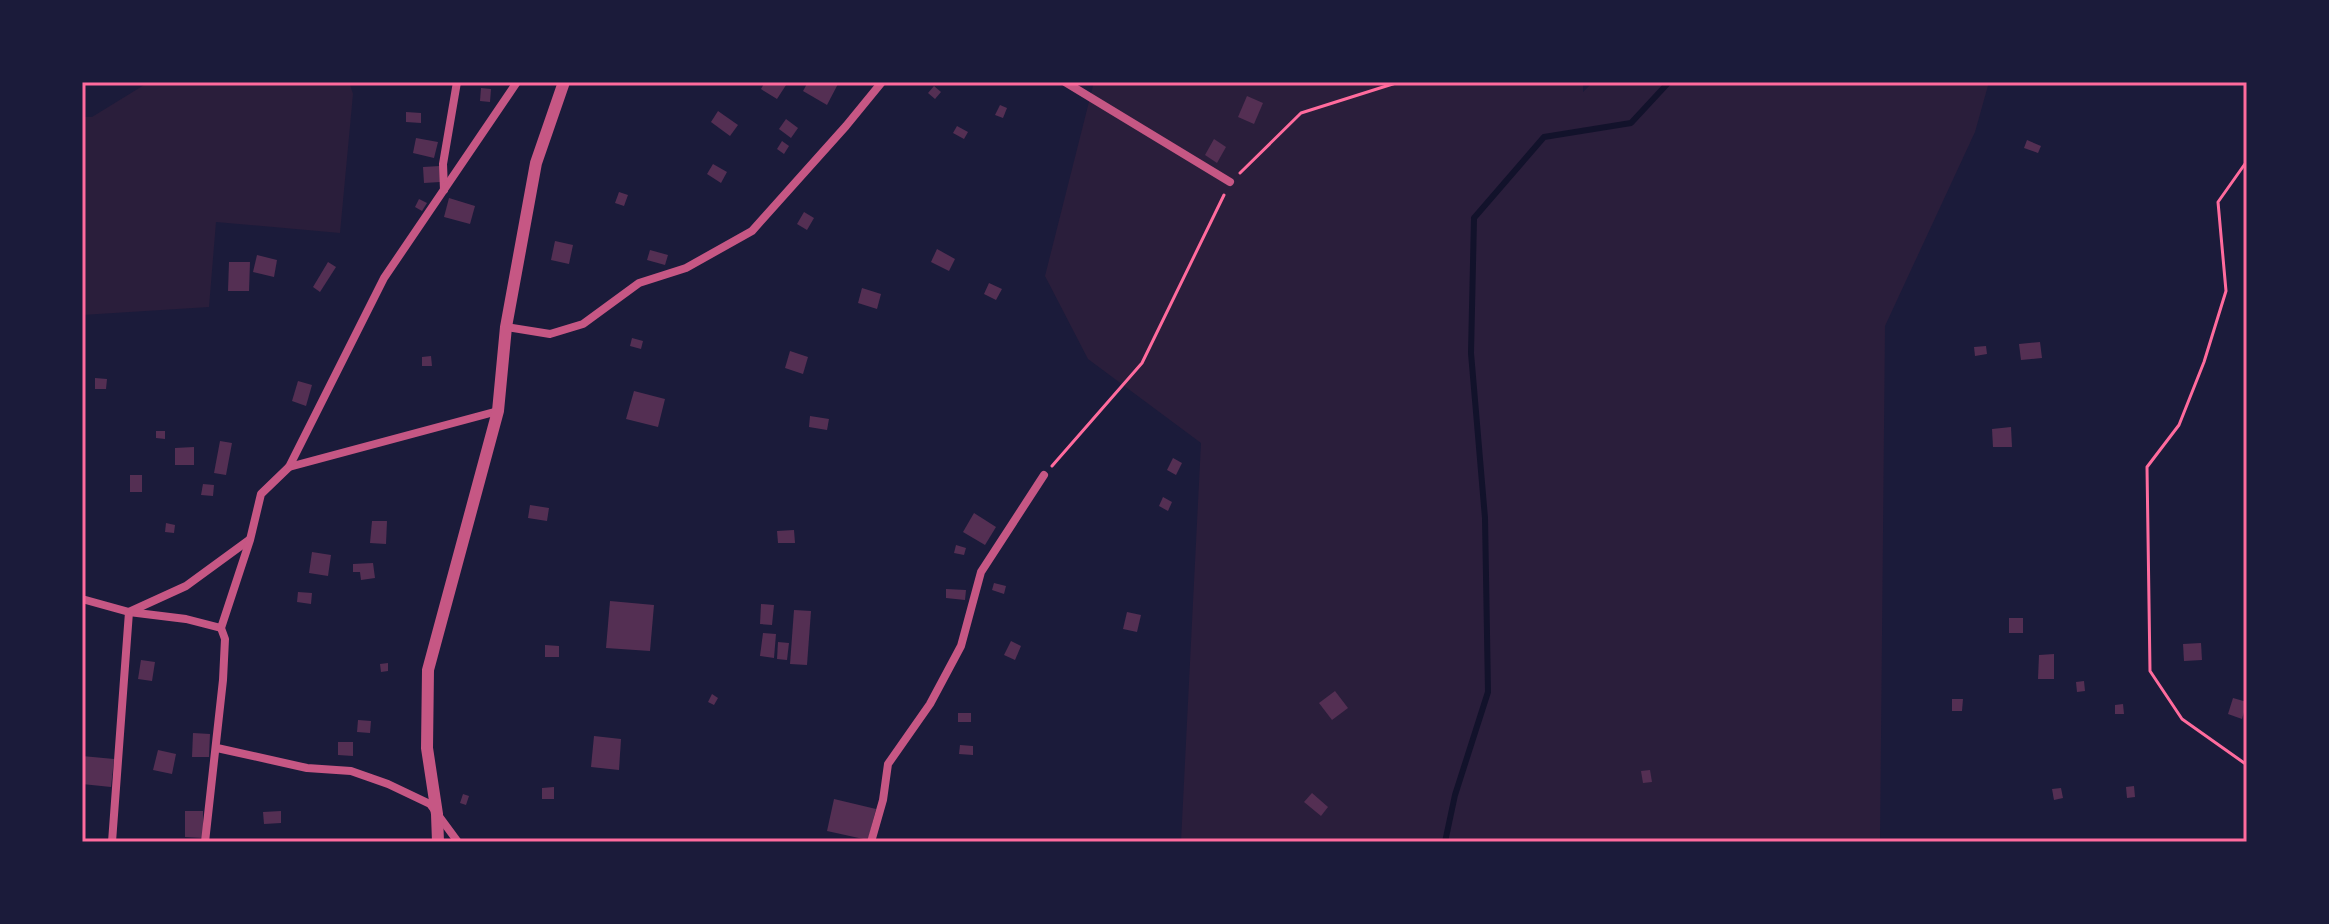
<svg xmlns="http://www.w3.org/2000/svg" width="2329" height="924" viewBox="0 0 2329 924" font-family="'PT Sans Narrow',sans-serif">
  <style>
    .green { fill: #2a1e3b }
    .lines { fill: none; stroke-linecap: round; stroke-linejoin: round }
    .stream { stroke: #12122b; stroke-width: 6 }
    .building { fill: #542f53 }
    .path { stroke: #ff6b9d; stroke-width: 3 }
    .minor { stroke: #c65784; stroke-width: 8 }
    .tertiary { stroke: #c65784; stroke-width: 12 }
    .neatline { fill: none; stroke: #ff6b9d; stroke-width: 3 }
  </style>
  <rect width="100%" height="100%" fill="#1b1b3a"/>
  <g class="green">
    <polygon points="149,82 349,82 353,94 340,233 216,222 209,307 82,315 82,117 92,117"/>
    <polygon points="1094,82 1583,82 1583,92 1593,82 1989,82 1975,132 1885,326 1880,842 1181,842 1201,443 1088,359 1045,276"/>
  </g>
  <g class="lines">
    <polyline class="stream" points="1445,842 1455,795 1488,692 1485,518 1471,353 1474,218 1544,137 1631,123 1669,82"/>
  </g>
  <g class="building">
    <polygon points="765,82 788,82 777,99 761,89"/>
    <polygon points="808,82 839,82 827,105 803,91"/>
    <polygon points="934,86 941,92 935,99 928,93"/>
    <polygon points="481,88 491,89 490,102 480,101"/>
    <polygon points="1247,96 1263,103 1254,124 1238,117"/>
    <polygon points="1000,105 1007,108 1003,118 995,115"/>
    <polygon points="718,111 738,125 730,136 711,122"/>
    <polygon points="406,112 421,113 421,123 406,122"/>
    <polygon points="786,119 798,128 791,138 779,129"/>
    <polygon points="957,126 968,132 964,139 953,133"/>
    <polygon points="416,138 438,142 434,158 413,153"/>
    <polygon points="1214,139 1226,147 1217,163 1205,155"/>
    <polygon points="2027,140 2041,146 2038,153 2024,148"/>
    <polygon points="782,141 789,146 784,154 777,149"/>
    <polygon points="713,164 727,172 721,183 707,174"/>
    <polygon points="440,166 440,182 424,183 423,167"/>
    <polygon points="619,192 628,195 624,206 615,203"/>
    <polygon points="449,198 475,206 470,224 444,217"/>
    <polygon points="419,199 427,203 422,211 415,207"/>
    <polygon points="804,212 814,218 807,230 797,224"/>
    <polygon points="555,241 573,245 569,264 551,260"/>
    <polygon points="937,249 955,259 949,271 931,262"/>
    <polygon points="650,250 668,255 665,265 647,260"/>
    <polygon points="257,255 277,260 274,277 253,272"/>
    <polygon points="229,262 250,262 249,291 228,291"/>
    <polygon points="328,262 336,267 320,292 313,287"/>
    <polygon points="989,283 1002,289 996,300 984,294"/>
    <polygon points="862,288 881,294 877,309 858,303"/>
    <polygon points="632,338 643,341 641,349 630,346"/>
    <polygon points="2040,342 2042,358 2021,360 2019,344"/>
    <polygon points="1986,346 1987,354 1975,356 1974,347"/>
    <polygon points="790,351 808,357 803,374 785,368"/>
    <polygon points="431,356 432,366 422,366 422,357"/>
    <polygon points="95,378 107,379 106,389 95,389"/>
    <polygon points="298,381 312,385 306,406 292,401"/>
    <polygon points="634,391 665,399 658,427 626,419"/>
    <polygon points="810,416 829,419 827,430 809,427"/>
    <polygon points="2011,427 2012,447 1993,447 1992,429"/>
    <polygon points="156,431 165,431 165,439 156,438"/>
    <polygon points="220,441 232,443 226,475 214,473"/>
    <polygon points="194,447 194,465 175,465 175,448"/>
    <polygon points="1173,458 1182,463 1176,475 1167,470"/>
    <rect x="130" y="475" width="12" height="17"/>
    <polygon points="203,484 214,485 213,496 201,495"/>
    <polygon points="1163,497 1172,502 1168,511 1159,506"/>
    <polygon points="530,505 549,508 547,521 528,518"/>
    <polygon points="974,513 996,527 985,545 963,532"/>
    <polygon points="372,521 387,521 386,544 370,543"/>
    <polygon points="166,523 175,525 174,533 165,532"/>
    <polygon points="794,530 795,543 778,543 777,531"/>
    <polygon points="956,545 966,548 964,555 954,553"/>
    <polygon points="312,552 331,555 328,576 309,573"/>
    <polygon points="373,563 375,578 361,580 360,572 353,572 353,564"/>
    <polygon points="994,583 1006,586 1004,594 992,590"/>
    <polygon points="946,589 966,590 965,600 946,598"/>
    <polygon points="298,592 312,593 311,604 297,602"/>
    <polygon points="610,601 654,605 650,651 606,648"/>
    <polygon points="761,604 774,605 772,625 760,624"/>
    <polygon points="794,610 811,611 807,665 790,664"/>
    <polygon points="1127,612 1141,615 1137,632 1123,629"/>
    <rect x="2009" y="618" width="14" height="15"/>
    <polygon points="763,633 776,634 774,658 760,656"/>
    <polygon points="1011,641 1021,646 1015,660 1004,655"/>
    <polygon points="778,642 789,643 787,660 777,659"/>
    <polygon points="2201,643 2202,660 2184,661 2183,644"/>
    <polygon points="545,645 559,646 559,657 545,657"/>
    <polygon points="2054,654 2054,679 2038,679 2039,655"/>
    <polygon points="141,660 155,662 152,681 138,679"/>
    <polygon points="388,663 388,671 381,672 380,664"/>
    <polygon points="2084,681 2085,691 2077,692 2076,682"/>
    <polygon points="1335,691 1348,708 1332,720 1319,703"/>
    <polygon points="712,694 718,698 714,705 708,702"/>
    <polygon points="2233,698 2247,702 2242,719 2228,714"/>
    <polygon points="1952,699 1963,699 1962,711 1952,711"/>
    <polygon points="2123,704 2124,714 2115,714 2115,705"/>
    <rect x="958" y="713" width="13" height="9"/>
    <polygon points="358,720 371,721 370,733 357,732"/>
    <polygon points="193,733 210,734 209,757 192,757"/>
    <polygon points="594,736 621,739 619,770 591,767"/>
    <polygon points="338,742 353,742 353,756 338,755"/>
    <polygon points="960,745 973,746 973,755 959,754"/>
    <polygon points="158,750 176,754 172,774 153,770"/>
    <polygon points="82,756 114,759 111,787 82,784"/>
    <polygon points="1650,770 1652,782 1643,783 1641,771"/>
    <polygon points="2134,786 2135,797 2127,798 2126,787"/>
    <polygon points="554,787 554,799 542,799 542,788"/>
    <polygon points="2061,788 2063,798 2054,800 2052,789"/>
    <polygon points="1312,793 1328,807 1321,816 1304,802"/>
    <polygon points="463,794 469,796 466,805 460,803"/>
    <polygon points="834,799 876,809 868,840 827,831"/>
    <polygon points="185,811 203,811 203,838 185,837"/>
    <polygon points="281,811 281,823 264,824 263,812"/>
  </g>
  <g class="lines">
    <g class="path">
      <polyline points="2247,161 2218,202 2226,291 2204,362 2179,425 2147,467 2150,671 2182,719 2247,765"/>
      <polyline points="1240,173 1301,113 1399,82"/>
      <polyline points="1052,466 1142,363 1224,195"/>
    </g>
    <g class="minor">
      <polyline points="1065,82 1230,182"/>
      <polyline points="444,190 443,164 457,82"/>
      <polyline points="506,327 550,334 583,324 639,283 686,268 752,231 846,126 882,82"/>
      <polyline points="289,467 498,411"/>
      <polyline points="82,599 129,612 186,619 221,628"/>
      <polyline points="217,748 307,768 351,771 388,784 430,804 458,842"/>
      <polyline points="112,842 129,612 186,586 249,540"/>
      <polyline points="205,842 223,680 225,639 221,628 250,540 261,494 289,467 384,278 517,82"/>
      <polyline points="871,842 883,800 888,764 930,704 961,646 981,572 1044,475"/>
    </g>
    <polyline class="tertiary" points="438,842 437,814 427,748 428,670 498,411 506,327 536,163 564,82"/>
  </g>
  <rect width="2329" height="924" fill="none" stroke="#1b1b3a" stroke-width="168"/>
  <rect x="84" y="84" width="2161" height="756" class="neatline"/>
</svg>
